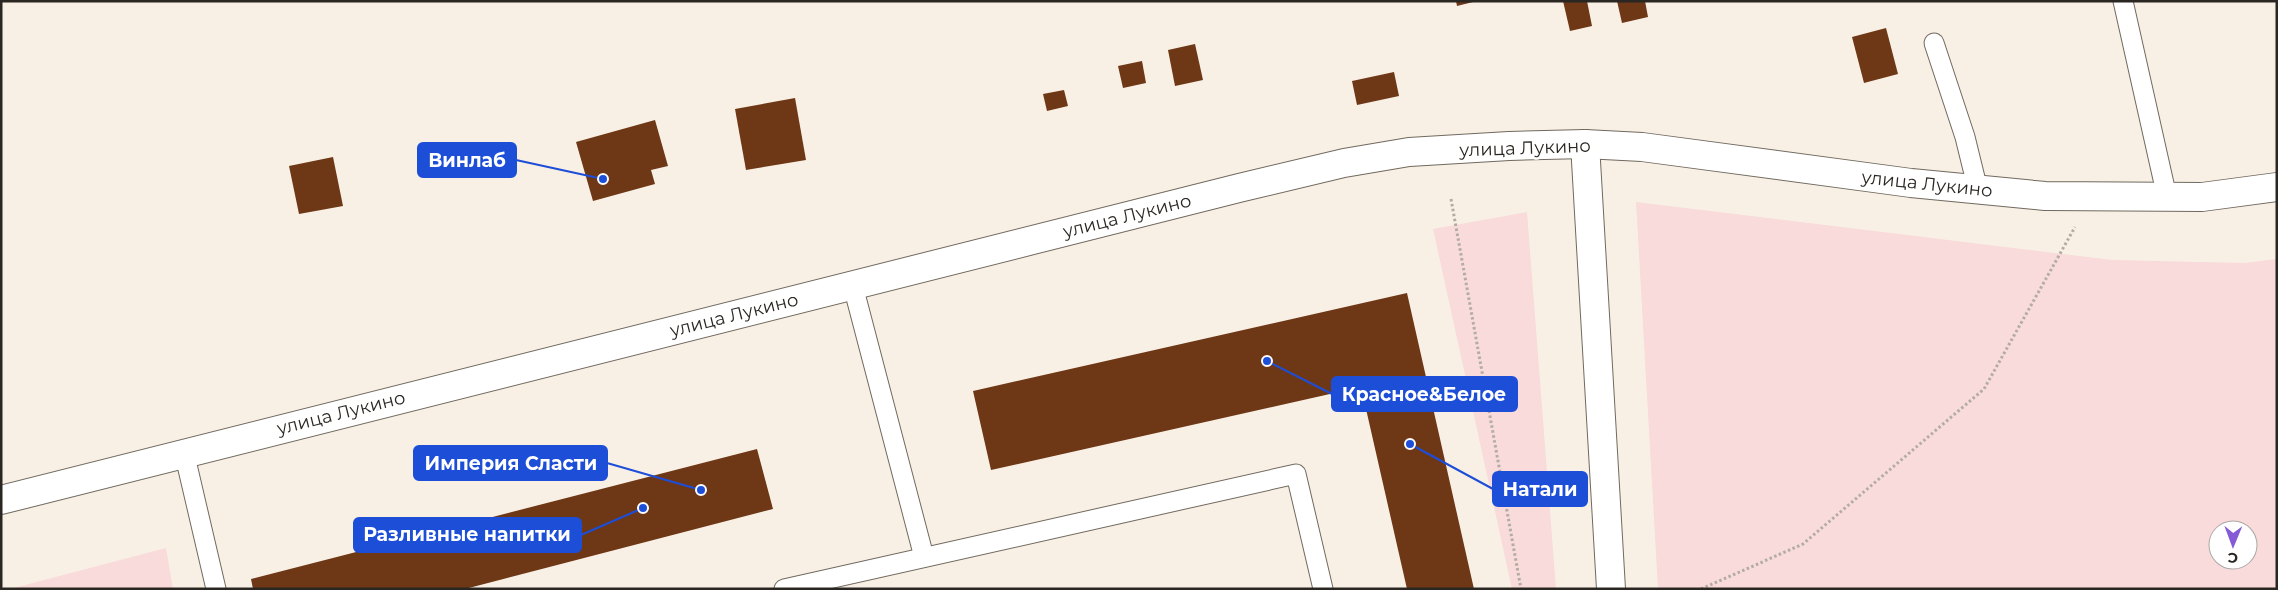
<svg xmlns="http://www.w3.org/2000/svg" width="2278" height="590" viewBox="0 0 2278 590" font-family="Montserrat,sans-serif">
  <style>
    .green { fill: #f8dbda; fill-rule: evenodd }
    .building { fill: #6e3716 }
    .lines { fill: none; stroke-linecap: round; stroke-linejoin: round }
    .lane-casing { stroke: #70695f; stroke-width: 21 }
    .street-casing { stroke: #70695f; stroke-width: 30 }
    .path { stroke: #b3aca3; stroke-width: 3; stroke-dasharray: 2.5 2.5; stroke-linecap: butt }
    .lane { stroke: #fff; stroke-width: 19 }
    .street { stroke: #fff; stroke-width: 28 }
    .labels { text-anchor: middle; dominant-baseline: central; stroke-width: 5; stroke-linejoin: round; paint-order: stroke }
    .street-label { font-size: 18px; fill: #2a2722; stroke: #fff }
    .leader { fill: none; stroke: #1d4ed8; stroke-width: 2 }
    .callout-dot { fill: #1d4ed8; stroke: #fff; stroke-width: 2 }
    .callout { fill: #1d4ed8; stroke: #1d4ed8; stroke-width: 2 }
    .callout-label { font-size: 19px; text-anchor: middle; font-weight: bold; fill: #fff }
  </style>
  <rect width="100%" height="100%" fill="#f9f0e5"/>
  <g class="green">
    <path d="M 1636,202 L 2112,260 L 2245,263 L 2277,259 L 2277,589 L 1658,589 ZM 2218,530 L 2248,530 L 2248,560 L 2218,560 Z"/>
    <polygon points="1527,212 1556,589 1512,589 1433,229"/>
    <polygon points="166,548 173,589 10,589"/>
  </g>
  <g class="building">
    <polygon points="1456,1 1473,1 1473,2 1457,6"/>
    <polygon points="1563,1 1587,1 1592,26 1570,31"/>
    <polygon points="1617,1 1645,1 1648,17 1622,23"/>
    <polygon points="1886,28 1898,74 1864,83 1852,37"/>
    <polygon points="1195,44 1203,80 1175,86 1168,50"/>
    <polygon points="1142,61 1146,83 1123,88 1118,66"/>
    <polygon points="1394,72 1399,96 1357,105 1352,81"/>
    <polygon points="1064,90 1068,106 1047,111 1043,94"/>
    <polygon points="795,98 806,160 746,170 735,109"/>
    <polygon points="655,120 668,166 651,170 655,184 593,201 576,142"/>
    <polygon points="333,157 343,206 299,214 289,166"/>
    <polygon points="1407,293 1474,589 1407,589 1361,387 991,470 973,391"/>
    <polygon points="757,449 773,509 465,589 253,589 251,579"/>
  </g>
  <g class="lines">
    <defs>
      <g id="lane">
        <polyline points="2123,1 2167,197"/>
        <polyline points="1934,43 1965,137 1978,190"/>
        <polyline points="853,286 924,557"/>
        <polyline points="184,452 216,589"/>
        <polyline points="784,589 1296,474 1323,589"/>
      </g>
      <g id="street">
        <polyline points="1585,144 1611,589"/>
        <polyline points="1,500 1239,188 1344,163 1409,152 1509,146 1585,144 1642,147 1911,183 2045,196 2202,197 2277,187"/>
      </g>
    </defs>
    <use href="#lane" class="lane-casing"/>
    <use href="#street" class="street-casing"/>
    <g class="path">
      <polyline points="1451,199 1521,589"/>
      <polyline points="1701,589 1803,544 1984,389 2075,227"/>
    </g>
    <use href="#lane" class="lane"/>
    <use href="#street" class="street"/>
  </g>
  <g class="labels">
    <g class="street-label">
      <text transform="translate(1525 148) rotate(-2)">улица Лукино</text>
      <text transform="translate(1927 184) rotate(6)">улица Лукино</text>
      <text transform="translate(1127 216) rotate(-14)">улица Лукино</text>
      <text transform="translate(734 315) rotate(-14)">улица Лукино</text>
      <text transform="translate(341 413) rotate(-14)">улица Лукино</text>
    </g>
  </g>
  <path class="leader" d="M603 179L516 160M1267 361L1332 394M701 490L607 463M1410 444L1493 489M643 508L581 535"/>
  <g class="callout-dot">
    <circle cx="603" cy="179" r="5"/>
    <circle cx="1267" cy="361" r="5"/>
    <circle cx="701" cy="490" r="5"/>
    <circle cx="1410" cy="444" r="5"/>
    <circle cx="643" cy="508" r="5"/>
  </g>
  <g class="callout">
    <rect x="418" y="143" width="98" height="34" rx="5"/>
    <rect x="1332" y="377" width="185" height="34" rx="5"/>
    <rect x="414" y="446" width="193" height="34" rx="5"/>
    <rect x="1493" y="472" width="94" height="34" rx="5"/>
    <rect x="354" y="518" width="227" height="34" rx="5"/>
  </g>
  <g class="callout-label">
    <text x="467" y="167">Винлаб</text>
    <text x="1424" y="401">Красное&amp;Белое</text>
    <text x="511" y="470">Империя Сласти</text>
    <text x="1540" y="496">Натали</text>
    <text x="467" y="541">Разливные напитки</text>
  </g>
  <rect width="2278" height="590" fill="none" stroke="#2a2722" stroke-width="5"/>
  <g transform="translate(2233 545) rotate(181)"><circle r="24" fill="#ffffff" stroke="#aaa9a7"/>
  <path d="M0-4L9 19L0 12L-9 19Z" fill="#845bd4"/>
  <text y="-8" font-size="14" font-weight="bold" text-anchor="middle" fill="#2a2722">С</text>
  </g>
</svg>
